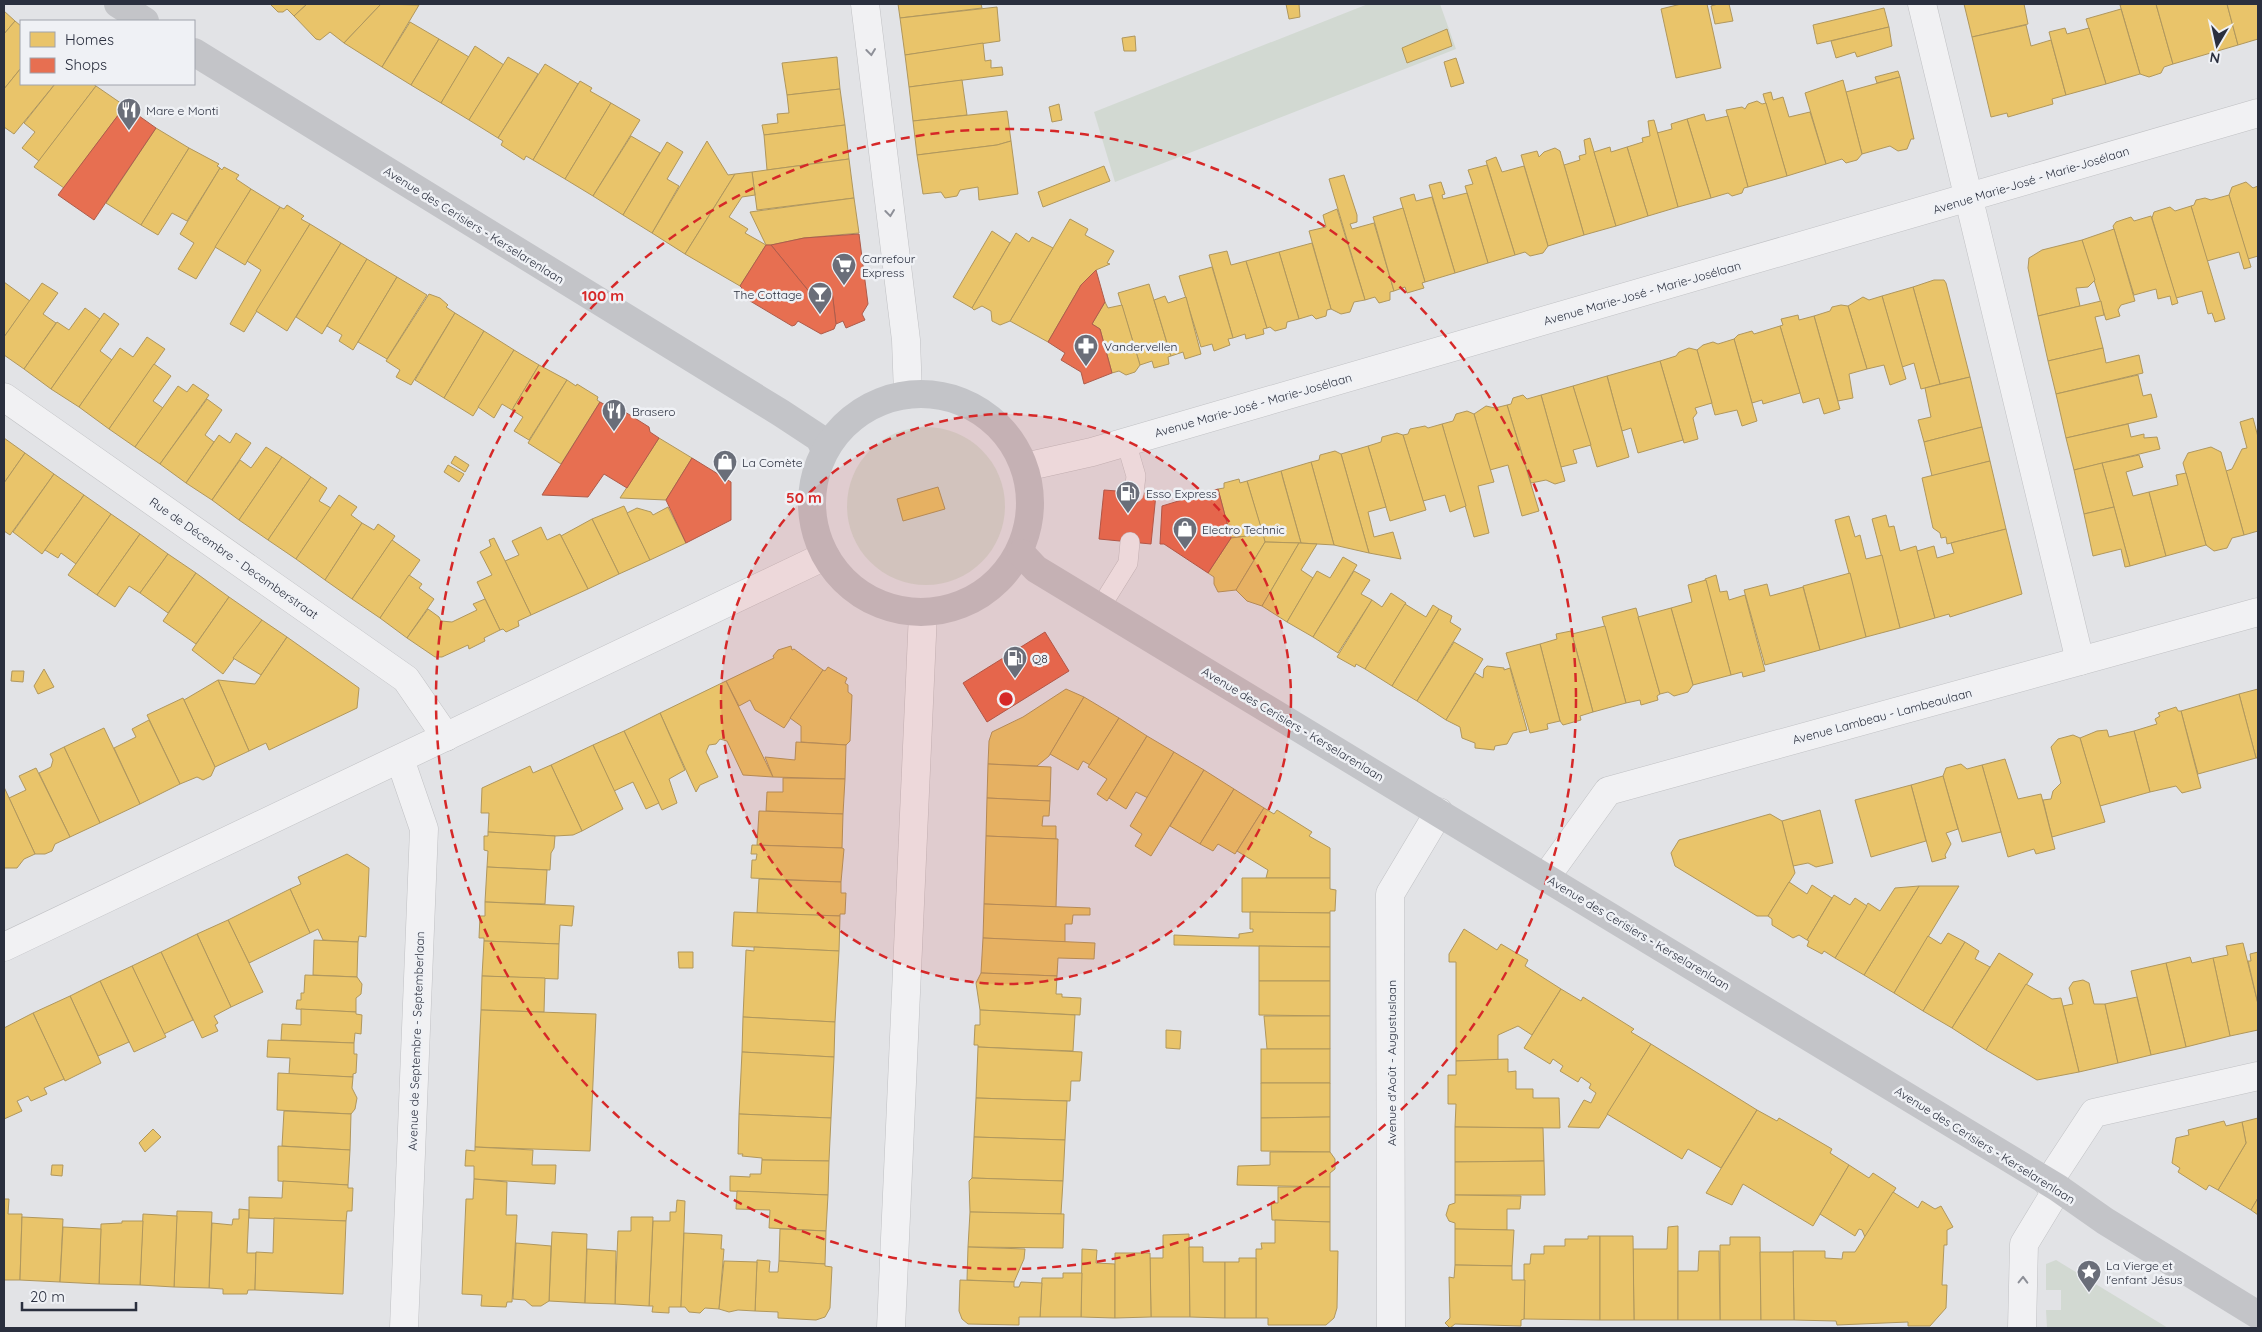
<svg xmlns="http://www.w3.org/2000/svg" width="2262" height="1332" viewBox="0 0 2262 1332" font-family="Quicksand,sans-serif">
  <style>
    .green { fill: #d2d9d2 }
    .homes { fill: #e9c46a; stroke: #b0975d }
    .shops { fill: #e76f51; stroke: #ae5c4b }
    .lines { fill: none; stroke-linecap: round; stroke-linejoin: round }
    .lane-casing { stroke: #c0c1c4; stroke-width: 20 }
    .street-casing { stroke: #c0c1c4; stroke-width: 29 }
    .lane { stroke: #f1f1f3; stroke-width: 19 }
    .street { stroke: #f1f1f3; stroke-width: 28 }
    .secondary { stroke: #c3c4c8; stroke-width: 28 }
    .oneway { stroke: #8e9098 }
    .ring { fill: none; stroke: #d62828; stroke-width: 2.5; stroke-dasharray: 9 6 }
    .labels { text-anchor: middle; dominant-baseline: central; stroke-width: 5; stroke-linejoin: round; paint-order: stroke }
    .poi-label { font-size: 12px; fill: #2a2f3e; stroke: #eff1f5; text-anchor: start }
    .street-label { font-size: 12px; fill: #2a2f3e; stroke: #eff1f5 }
    .centre { fill: #d62828; stroke: #eff1f5; stroke-width: 2.5 }
    .ring-label { font-size: 15px; text-anchor: middle; font-weight: bold; fill: #d62828; stroke: #eff1f5; stroke-width: 5; stroke-linejoin: round; paint-order: stroke }
  </style>
  <rect width="100%" height="100%" fill="#e2e3e6"/>
  <g class="green">
    <polygon points="1368,4 1440,4 1456,49 1115,182 1094,112"/>
    <circle cx="926" cy="506" r="79"/>
    <polygon points="2056,1260 2168,1328 2047,1328 2046,1310 2061,1310 2061,1290 2046,1290 2046,1264"/>
  </g>
  <g class="homes">
    <polygon points="270,4 307,4 294,16 287,9 283,12 278,12"/>
    <polygon points="307,4 381,4 344,43 330,32 320,40 316,39 294,16"/>
    <polygon points="381,4 419,5 382,67 344,43"/>
    <polygon points="898,4 981,4 982,8 900,18"/>
    <polygon points="1286,4 1299,4 1300,17 1289,19"/>
    <polygon points="1681,4 1707,4 1721,68 1676,78 1661,9"/>
    <polygon points="1718,4 1729,4 1733,21 1715,24 1711,6"/>
    <polygon points="1964,4 2024,4 2028,24 1972,37"/>
    <polygon points="2124,4 2156,4 2173,64 2164,67 2161,73 2149,77 2140,74 2120,5"/>
    <polygon points="2156,4 2227,4 2238,45 2173,64"/>
    <polygon points="2227,4 2258,4 2258,39 2238,45"/>
    <polygon points="997,7 1000,41 905,55 900,18"/>
    <polygon points="1884,8 1889,27 1817,44 1813,25"/>
    <polygon points="2121,9 2140,74 2106,84 2086,19"/>
    <polygon points="4,11 15,21 4,34"/>
    <polygon points="15,21 21,26 21,68 4,89 4,34"/>
    <polygon points="410,22 439,39 411,85 382,67"/>
    <polygon points="2026,25 2031,46 2051,40 2066,95 2052,99 2053,104 2008,117 2007,113 1991,117 1972,37"/>
    <polygon points="1889,27 1892,46 1857,57 1855,52 1836,58 1831,41"/>
    <polygon points="2065,28 2067,34 2089,28 2106,84 2066,95 2049,32"/>
    <polygon points="1447,29 1452,46 1407,63 1402,48"/>
    <polygon points="1135,36 1136,51 1124,51 1122,38"/>
    <polygon points="439,39 469,57 441,103 411,85"/>
    <polygon points="983,43 985,61 991,60 991,68 1002,67 1003,75 909,87 905,55"/>
    <polygon points="475,46 504,65 469,120 441,103"/>
    <polygon points="508,57 538,74 498,138 469,120"/>
    <polygon points="837,57 840,89 787,95 782,63"/>
    <polygon points="1456,58 1464,83 1451,87 1444,62"/>
    <polygon points="545,64 578,84 533,160 526,156 524,160 501,145 503,141 498,138"/>
    <polygon points="21,68 21,84 55,84 14,134 4,127 4,89"/>
    <polygon points="1898,71 1900,77 1877,83 1875,77"/>
    <polygon points="1900,77 1914,139 1911,139 1907,149 1898,151 1890,146 1862,154 1846,92"/>
    <polygon points="962,80 967,115 913,121 909,87"/>
    <polygon points="1843,80 1862,154 1857,160 1846,163 1842,159 1826,164 1805,93"/>
    <polygon points="580,81 592,88 590,91 611,103 565,179 533,160"/>
    <polygon points="55,84 93,84 96,86 39,161 22,148 35,132 24,123"/>
    <polygon points="96,86 125,106 64,188 34,167"/>
    <polygon points="840,89 845,125 764,135 762,125 778,123 777,114 789,113 787,95"/>
    <polygon points="1771,92 1773,100 1783,97 1789,117 1810,112 1826,164 1787,176 1763,94"/>
    <polygon points="1757,101 1762,104 1766,103 1787,176 1748,187 1726,110 1742,107 1745,109 1748,104"/>
    <polygon points="611,103 640,120 593,196 565,179"/>
    <polygon points="1059,104 1062,120 1052,122 1049,107"/>
    <polygon points="1007,111 1011,141 997,145 917,155 913,121"/>
    <polygon points="1704,114 1706,121 1728,116 1748,187 1744,188 1742,193 1732,196 1728,193 1711,198 1687,119"/>
    <polygon points="1687,119 1711,198 1678,207 1657,133 1672,129 1671,124"/>
    <polygon points="1654,120 1678,207 1648,216 1627,147 1643,142 1642,138 1650,136 1648,121"/>
    <polygon points="845,125 849,159 767,170 764,135"/>
    <polygon points="156,128 189,148 141,225 106,203"/>
    <polygon points="631,136 660,153 623,215 593,196"/>
    <polygon points="1590,138 1616,226 1584,235 1564,165 1580,160 1579,156 1586,154 1584,140"/>
    <polygon points="707,141 728,175 735,174 685,254 652,233"/>
    <polygon points="1011,141 1018,194 979,200 978,187 960,190 957,196 945,198 941,192 923,194 917,155 997,145"/>
    <polygon points="667,142 683,152 667,179 679,186 652,233 623,215"/>
    <polygon points="1610,147 1611,152 1627,147 1648,216 1616,226 1594,152"/>
    <polygon points="189,148 219,164 217,166 220,168 187,221 172,213 158,235 141,225"/>
    <polygon points="1555,148 1560,151 1584,235 1548,246 1521,155 1537,151 1539,157 1544,152"/>
    <polygon points="1496,157 1502,172 1524,166 1548,246 1543,253 1530,256 1525,252 1515,255 1486,161"/>
    <polygon points="849,159 854,198 757,210 752,172"/>
    <polygon points="1487,165 1515,255 1488,263 1465,186 1473,184 1468,170"/>
    <polygon points="1104,166 1110,181 1043,207 1038,192"/>
    <polygon points="224,167 239,175 236,179 251,189 196,279 178,269 194,243 180,234 220,168 222,170"/>
    <polygon points="752,172 755,195 742,197 729,217 748,229 745,233 766,245 740,286 685,254 735,174"/>
    <polygon points="1344,175 1357,215 1357,222 1350,224 1352,229 1374,223 1394,291 1390,292 1390,300 1379,303 1375,297 1365,300 1329,179"/>
    <polygon points="1441,182 1445,194 1442,195 1443,199 1467,193 1488,263 1455,273 1429,185"/>
    <polygon points="2246,182 2253,188 2258,186 2258,256 2248,259 2229,195 2232,187"/>
    <polygon points="251,189 280,207 245,265 215,247"/>
    <polygon points="1414,194 1416,201 1432,197 1455,273 1425,282 1400,198"/>
    <polygon points="2229,195 2251,267 2244,269 2239,252 2207,261 2191,206 2194,205 2196,200 2205,198 2211,200"/>
    <polygon points="854,198 859,233 804,238 771,245 766,245 750,212"/>
    <polygon points="287,205 304,216 301,219 310,224 244,332 230,324 261,270 247,261 280,207 284,209"/>
    <polygon points="2191,206 2225,319 2215,322 2212,313 2208,314 2202,291 2176,298 2152,218 2154,212 2170,207 2175,211"/>
    <polygon points="1403,208 1425,282 1422,283 1424,288 1407,293 1405,287 1394,291 1373,217"/>
    <polygon points="1337,209 1365,300 1354,302 1350,312 1341,314 1331,309 1309,231 1326,227 1323,215"/>
    <polygon points="2151,216 2178,303 2172,305 2170,296 2158,299 2156,289 2134,295 2113,226 2116,222 2131,217 2134,221"/>
    <polygon points="1070,219 1088,229 1085,235 1114,251 1107,263 1110,264 1096,270 1081,285 1048,342 1010,321"/>
    <polygon points="310,224 341,243 287,331 256,311"/>
    <polygon points="2114,229 2135,301 2121,305 2118,310 2120,316 2106,320 2082,240"/>
    <polygon points="992,231 1010,243 972,308 953,297"/>
    <polygon points="1016,233 1029,242 1032,237 1053,248 1010,321 1000,325 992,321 991,311 982,306 974,310 972,308"/>
    <polygon points="2082,240 2095,280 2088,287 2076,288 2080,306 2038,316 2028,268 2029,258 2042,250"/>
    <polygon points="341,243 367,259 322,334 296,317"/>
    <polygon points="1312,243 1331,309 1327,310 1326,316 1316,319 1312,315 1299,319 1279,252"/>
    <polygon points="1227,251 1231,265 1246,261 1267,328 1263,329 1264,334 1246,339 1245,334 1233,338 1209,255"/>
    <polygon points="1279,252 1299,319 1287,322 1286,328 1275,331 1270,327 1267,328 1246,261"/>
    <polygon points="367,259 397,277 353,350 339,341 342,335 327,326"/>
    <polygon points="1212,267 1233,338 1228,339 1230,345 1214,351 1212,344 1201,347 1179,276"/>
    <polygon points="397,277 427,295 387,359 358,342"/>
    <polygon points="1934,280 1944,280 1946,283 1970,377 1940,384 1913,287"/>
    <polygon points="4,282 30,301 4,337"/>
    <polygon points="42,283 58,293 43,314 56,323 24,369 4,355 4,337"/>
    <polygon points="1149,284 1171,356 1168,357 1169,364 1154,368 1152,361 1140,365 1118,293"/>
    <polygon points="1913,287 1940,384 1921,389 1914,363 1902,367 1882,296"/>
    <polygon points="429,294 440,298 448,305 446,307 455,313 411,385 396,377 400,370 386,361"/>
    <polygon points="1165,296 1168,303 1186,297 1201,354 1185,359 1183,352 1171,356 1154,300"/>
    <polygon points="1882,296 1906,379 1890,385 1884,365 1867,369 1848,306 1863,297 1869,300"/>
    <polygon points="2101,301 2104,315 2095,317 2103,348 2048,361 2038,316"/>
    <polygon points="1105,302 1108,308 1122,305 1140,365 1135,372 1126,375 1119,371 1112,373 1100,329 1092,324"/>
    <polygon points="1841,305 1848,306 1867,369 1849,374 1853,398 1838,401 1814,316 1830,311 1832,307"/>
    <polygon points="85,308 100,319 51,389 24,369 57,322 69,330"/>
    <polygon points="104,313 119,324 100,351 112,360 79,407 51,389"/>
    <polygon points="455,313 484,331 444,398 415,380"/>
    <polygon points="1798,315 1799,320 1814,316 1840,409 1824,414 1819,398 1803,403 1780,326 1783,325 1781,319"/>
    <polygon points="1780,326 1800,393 1763,404 1762,400 1752,403 1734,339 1738,335 1752,331 1754,334"/>
    <polygon points="484,331 514,350 473,416 444,398"/>
    <polygon points="147,337 165,349 109,429 79,407 120,348 133,357"/>
    <polygon points="1734,339 1757,421 1742,426 1737,410 1715,415 1697,350 1703,345 1713,342 1718,344"/>
    <polygon points="1689,348 1697,350 1712,403 1695,408 1697,413 1693,418 1698,439 1684,443 1660,361 1676,356 1679,352"/>
    <polygon points="2103,348 2106,363 2139,355 2143,373 2056,394 2048,361"/>
    <polygon points="514,350 539,365 512,410 502,404 494,418 478,407"/>
    <polygon points="1660,361 1683,440 1638,453 1631,428 1622,431 1607,376"/>
    <polygon points="154,364 171,376 153,401 163,408 135,447 109,429"/>
    <polygon points="539,365 567,380 529,440 514,431 523,417 512,410"/>
    <polygon points="2138,375 2143,396 2151,394 2157,417 2066,438 2056,394"/>
    <polygon points="1607,376 1629,457 1597,467 1573,386"/>
    <polygon points="1970,377 1982,427 1924,442 1918,420 1931,417 1925,388"/>
    <polygon points="567,380 576,386 577,384 598,397 597,400 600,402 561,464 528,443"/>
    <polygon points="193,384 209,395 160,464 135,447 178,386 187,392"/>
    <polygon points="1573,386 1591,445 1573,450 1577,463 1561,467 1541,395"/>
    <polygon points="1523,395 1527,399 1541,395 1565,481 1555,484 1546,480 1531,483 1507,405 1511,404 1513,398"/>
    <polygon points="207,399 222,410 205,435 214,442 186,483 160,464"/>
    <polygon points="1507,405 1539,511 1522,516 1508,465 1490,470 1474,414 1486,406 1495,408"/>
    <polygon points="1467,411 1474,414 1494,482 1478,486 1489,533 1474,537 1442,424 1453,421 1456,414"/>
    <polygon points="2253,418 2258,437 2258,531 2244,535 2226,471 2232,469 2242,449 2247,448 2240,422"/>
    <polygon points="1442,424 1466,506 1450,512 1445,495 1423,501 1403,435 1408,434 1410,429 1425,426 1428,428"/>
    <polygon points="2128,424 2131,437 2144,434 2144,438 2157,437 2160,449 2074,470 2066,438"/>
    <polygon points="1982,427 1990,461 1932,476 1924,442"/>
    <polygon points="236,433 251,443 212,500 186,483 219,435 230,443"/>
    <polygon points="1397,433 1403,435 1426,510 1390,521 1368,446 1381,442 1382,437"/>
    <polygon points="4,438 25,453 4,483"/>
    <polygon points="659,438 692,458 666,500 620,498"/>
    <polygon points="1368,446 1386,507 1368,512 1374,537 1393,532 1401,559 1369,553 1341,454"/>
    <polygon points="266,447 282,457 239,520 212,500 240,460 251,468"/>
    <polygon points="2211,447 2221,452 2244,535 2232,538 2227,548 2214,551 2206,545 2183,463 2188,453"/>
    <polygon points="1335,451 1341,454 1369,553 1334,545 1311,462 1319,460 1320,455"/>
    <polygon points="25,453 54,474 10,535 4,531 4,483"/>
    <polygon points="2139,455 2143,467 2126,472 2133,496 2149,492 2166,556 2130,566 2102,463"/>
    <polygon points="455,456 469,465 465,472 451,463"/>
    <polygon points="282,457 311,477 268,540 239,520"/>
    <polygon points="1990,461 2006,529 1947,544 1946,537 1941,538 1940,533 1933,528 1922,478"/>
    <polygon points="1311,462 1334,545 1301,543 1281,471"/>
    <polygon points="2102,463 2114,507 2084,514 2074,470"/>
    <polygon points="448,465 464,474 459,482 444,472"/>
    <polygon points="1281,471 1283,479 1301,543 1265,542 1247,481"/>
    <polygon points="2186,473 2206,545 2166,556 2149,492 2178,485 2176,475"/>
    <polygon points="54,474 84,495 42,554 13,532"/>
    <polygon points="311,477 327,488 319,501 331,508 296,559 268,540"/>
    <polygon points="1239,479 1240,483 1247,481 1263,534 1231,538 1218,489 1224,488 1224,483"/>
    <polygon points="938,487 945,509 903,521 897,499"/>
    <polygon points="84,495 111,514 76,564 61,553 58,558 45,550"/>
    <polygon points="339,495 357,507 351,515 362,523 325,580 296,559"/>
    <polygon points="624,506 650,560 619,574 592,519"/>
    <polygon points="668,507 686,543 650,560 627,513 637,508 651,512 653,515"/>
    <polygon points="2114,507 2130,566 2125,567 2121,549 2093,556 2084,514"/>
    <polygon points="111,514 140,534 97,595 68,575"/>
    <polygon points="1886,515 1889,527 1894,526 1900,551 1916,546 1935,618 1900,628 1872,519"/>
    <polygon points="1849,516 1855,537 1860,535 1866,559 1882,555 1900,628 1866,637 1835,520"/>
    <polygon points="592,519 619,574 588,589 561,536"/>
    <polygon points="362,523 374,530 378,524 395,536 352,599 325,580"/>
    <polygon points="541,527 547,540 560,534 588,589 531,615 505,561 519,555 512,541"/>
    <polygon points="2006,529 2022,594 1950,617 1949,614 1935,618 1917,551 1934,546 1937,558 1954,553 1951,543"/>
    <polygon points="140,534 168,554 140,593 129,586 115,607 97,595"/>
    <polygon points="1263,534 1265,542 1236,590 1218,592 1214,584 1214,577 1208,573 1231,538"/>
    <polygon points="494,538 531,615 518,621 519,626 506,632 503,629 500,630 477,582 492,575 480,552 491,546 489,540"/>
    <polygon points="392,540 420,560 380,618 352,599"/>
    <polygon points="1265,542 1299,543 1262,606 1247,601 1236,590"/>
    <polygon points="1299,543 1317,544 1301,570 1313,578 1287,622 1262,606"/>
    <polygon points="168,554 196,573 168,613 140,593"/>
    <polygon points="1343,557 1357,565 1313,637 1287,622 1317,571 1330,578"/>
    <polygon points="1354,571 1370,580 1361,594 1372,600 1338,653 1313,637"/>
    <polygon points="196,573 229,597 196,644 163,621"/>
    <polygon points="1850,573 1866,637 1820,650 1803,586"/>
    <polygon points="409,575 422,584 419,588 434,599 407,638 380,618"/>
    <polygon points="1716,575 1720,592 1727,591 1729,600 1745,595 1765,671 1743,677 1742,672 1731,675 1705,579"/>
    <polygon points="1706,580 1731,675 1693,685 1671,608 1692,602 1688,585"/>
    <polygon points="1767,584 1770,596 1803,587 1820,650 1765,665 1744,590"/>
    <polygon points="1391,593 1406,603 1365,669 1356,664 1355,667 1337,657 1372,600 1382,607"/>
    <polygon points="229,597 262,620 223,674 192,650"/>
    <polygon points="485,599 500,630 484,638 485,641 469,649 468,645 442,657 435,657 407,638 428,609 439,617 441,621 452,622 477,610 473,604"/>
    <polygon points="1405,604 1426,617 1433,605 1439,609 1392,686 1365,669"/>
    <polygon points="1636,608 1660,694 1657,696 1658,700 1641,705 1640,700 1626,703 1602,617"/>
    <polygon points="1671,608 1693,685 1688,692 1674,696 1668,692 1660,694 1638,617"/>
    <polygon points="1439,609 1452,616 1450,622 1461,629 1417,701 1392,686"/>
    <polygon points="262,620 287,637 261,675 233,658"/>
    <polygon points="1605,626 1626,703 1593,712 1572,634"/>
    <polygon points="1571,631 1593,712 1580,716 1581,720 1563,725 1560,721 1540,644 1557,639 1556,634"/>
    <polygon points="287,637 359,688 357,708 269,750 266,743 249,751 218,680 255,684"/>
    <polygon points="1454,642 1483,659 1446,720 1417,701"/>
    <polygon points="1540,644 1560,721 1547,724 1548,729 1530,733 1506,653"/>
    <polygon points="791,646 792,650 794,649 823,670 784,728 755,710 750,700 739,706 726,681 774,658 773,656 778,650"/>
    <polygon points="1487,666 1504,668 1504,670 1510,668 1527,730 1513,733 1507,744 1495,746 1494,750 1475,748 1475,743 1462,738 1460,727 1446,720 1475,673 1483,678 1484,669"/>
    <polygon points="828,667 847,678 845,683 848,685 848,692 852,695 850,741 846,745 801,742 801,726 790,718 823,670 825,671"/>
    <polygon points="44,669 54,687 38,694 34,686"/>
    <polygon points="12,671 24,671 23,682 11,681"/>
    <polygon points="218,680 249,751 215,767 184,700"/>
    <polygon points="726,681 773,777 743,775 727,741 720,739 716,744 709,745 706,752 718,777 700,785 696,792 660,713"/>
    <polygon points="1066,689 1084,697 1049,756 1037,766 988,764 989,741 992,732 1023,717"/>
    <polygon points="2258,689 2258,758 2256,758 2239,694"/>
    <polygon points="2239,694 2256,758 2198,774 2181,711"/>
    <polygon points="1084,697 1119,718 1090,765 1083,761 1078,770 1050,754"/>
    <polygon points="183,698 215,767 211,776 203,780 197,777 180,784 147,715"/>
    <polygon points="2176,707 2178,711 2181,711 2201,788 2182,793 2176,786 2150,792 2134,731 2157,724 2155,719 2160,716 2158,713"/>
    <polygon points="660,713 685,770 669,779 677,803 662,810 624,731"/>
    <polygon points="1119,718 1147,736 1107,801 1097,794 1107,779 1088,767"/>
    <polygon points="149,720 180,784 140,804 114,748 136,737 132,729"/>
    <polygon points="104,728 140,804 100,823 64,747"/>
    <polygon points="2107,730 2109,737 2134,731 2150,792 2100,806 2080,738 2097,731"/>
    <polygon points="624,731 659,803 646,809 633,782 614,791 593,745"/>
    <polygon points="2073,735 2080,738 2105,822 2052,837 2043,800 2051,799 2053,791 2061,783 2051,747 2058,739"/>
    <polygon points="1147,736 1174,752 1148,798 1136,792 1126,809 1109,798"/>
    <polygon points="796,742 846,745 845,779 773,777 765,757 795,760"/>
    <polygon points="593,745 623,809 582,831 551,765"/>
    <polygon points="64,747 100,823 70,837 39,773 51,767 53,760 50,754"/>
    <polygon points="1174,752 1204,770 1151,856 1135,846 1142,834 1130,826"/>
    <polygon points="2005,759 2018,799 2041,794 2055,849 2036,854 2034,849 2008,857 1982,765"/>
    <polygon points="988,764 1051,767 1050,801 987,798"/>
    <polygon points="1961,764 1967,769 1982,765 2001,832 1962,842 1943,776 1946,768"/>
    <polygon points="551,765 582,831 573,835 555,836 488,832 489,813 481,813 482,788 530,766 533,773"/>
    <polygon points="36,768 70,837 55,844 52,851 45,854 35,854 9,798 26,790 19,776"/>
    <polygon points="1204,770 1234,789 1200,844 1170,826"/>
    <polygon points="1943,776 1958,829 1946,833 1951,844 1945,855 1946,858 1932,862 1911,785"/>
    <polygon points="783,778 845,779 843,814 766,811 767,792 783,792"/>
    <polygon points="1911,785 1926,841 1871,857 1855,800"/>
    <polygon points="4,787 35,854 24,859 17,868 4,868"/>
    <polygon points="1234,789 1264,808 1235,854 1218,844 1213,851 1200,844"/>
    <polygon points="987,798 1050,801 1049,816 1043,816 1042,826 1056,826 1056,839 986,836"/>
    <polygon points="1264,808 1274,814 1277,810 1312,832 1309,836 1330,848 1330,878 1266,878 1268,870 1237,851"/>
    <polygon points="1820,810 1833,863 1816,867 1808,863 1793,866 1782,821"/>
    <polygon points="759,811 843,814 842,848 757,845"/>
    <polygon points="1770,814 1782,821 1795,873 1768,916 1757,916 1675,866 1671,853 1679,840"/>
    <polygon points="488,832 555,836 554,848 551,853 550,870 487,867 488,851 484,850 484,836 488,836"/>
    <polygon points="986,836 1058,839 1056,907 984,904"/>
    <polygon points="752,845 842,848 844,849 841,882 751,878 752,860 756,860 757,854 751,854"/>
    <polygon points="347,854 369,868 366,937 359,936 358,942 323,940 318,929 310,933 290,889 301,884 298,877"/>
    <polygon points="487,867 547,870 545,904 485,902"/>
    <polygon points="1242,878 1330,878 1330,889 1336,890 1335,911 1330,911 1330,913 1242,912"/>
    <polygon points="759,879 841,882 841,893 846,893 845,914 840,914 840,916 757,913"/>
    <polygon points="1789,882 1807,894 1812,885 1832,898 1807,940 1799,935 1793,938 1772,925 1772,919 1768,916"/>
    <polygon points="1919,886 1959,886 1894,993 1864,975"/>
    <polygon points="1919,886 1864,975 1835,958 1868,903 1880,911 1895,888"/>
    <polygon points="290,889 310,933 249,963 228,920"/>
    <polygon points="1834,895 1850,905 1855,898 1867,906 1835,958 1824,951 1822,954 1807,946 1809,941 1807,940"/>
    <polygon points="485,902 574,906 572,926 560,925 559,944 484,941 484,938 479,938 480,916 485,916"/>
    <polygon points="984,904 1090,908 1090,915 1073,915 1072,924 1065,924 1065,942 983,938"/>
    <polygon points="734,912 840,916 839,951 732,946"/>
    <polygon points="1250,912 1330,913 1330,947 1174,945 1174,935 1239,938 1239,934 1253,932 1253,929 1250,929"/>
    <polygon points="228,920 263,992 231,1007 197,934"/>
    <polygon points="1464,929 1497,950 1501,944 1528,960 1525,966 1561,989 1532,1035 1518,1026 1498,1035 1498,1060 1456,1061 1456,962 1449,962 1449,954"/>
    <polygon points="1948,933 1965,942 1923,1011 1894,993 1928,936 1941,944"/>
    <polygon points="197,934 231,1007 214,1016 218,1023 215,1025 218,1031 202,1038 161,952"/>
    <polygon points="983,938 1095,943 1094,959 1058,958 1057,976 981,973"/>
    <polygon points="314,940 358,942 357,977 313,975"/>
    <polygon points="484,941 559,944 558,979 482,976"/>
    <polygon points="1965,942 1979,951 1975,959 1990,967 1952,1028 1923,1011"/>
    <polygon points="2243,943 2258,1004 2258,1030 2230,1036 2213,958 2228,955 2226,946"/>
    <polygon points="1259,946 1330,947 1330,981 1259,981"/>
    <polygon points="754,947 839,951 835,1022 743,1017 746,950 754,951"/>
    <polygon points="161,952 193,1020 164,1034 132,966"/>
    <polygon points="678,952 693,952 693,968 679,968"/>
    <polygon points="2258,952 2258,1004 2248,961 2251,961 2250,954"/>
    <polygon points="1999,953 2033,974 1986,1050 1952,1028"/>
    <polygon points="2190,957 2192,963 2213,958 2230,1036 2186,1047 2166,963"/>
    <polygon points="2166,963 2186,1047 2151,1055 2131,971"/>
    <polygon points="132,966 166,1037 134,1052 100,981"/>
    <polygon points="981,973 1057,976 1056,994 1062,994 1062,997 1081,998 1080,1015 980,1010 976,983"/>
    <polygon points="305,975 357,977 362,984 361,994 356,998 356,1012 296,1009 297,1000 301,1000 301,993 304,993"/>
    <polygon points="482,976 545,978 544,1012 481,1010"/>
    <polygon points="2083,980 2089,983 2094,1004 2105,1004 2118,1063 2079,1072 2063,1006 2073,1004 2069,988 2073,982"/>
    <polygon points="100,981 129,1042 98,1056 70,996"/>
    <polygon points="1259,981 1330,981 1330,1016 1259,1015"/>
    <polygon points="2026,984 2052,999 2061,998 2079,1072 2037,1080 1986,1050"/>
    <polygon points="1561,989 1581,1001 1583,997 1634,1029 1631,1032 1651,1044 1599,1128 1568,1127 1584,1100 1591,1103 1596,1093 1589,1088 1591,1084 1581,1077 1578,1082 1560,1071 1563,1066 1553,1059 1550,1064 1524,1048"/>
    <polygon points="70,996 101,1063 65,1081 33,1013"/>
    <polygon points="2137,997 2151,1055 2118,1063 2105,1004"/>
    <polygon points="301,1009 356,1012 356,1014 362,1015 361,1034 355,1033 354,1043 281,1040 282,1024 301,1025"/>
    <polygon points="481,1010 596,1014 590,1151 475,1147"/>
    <polygon points="980,1010 1075,1015 1073,1051 978,1047 978,1045 974,1045 975,1025 980,1025"/>
    <polygon points="33,1013 64,1079 44,1088 47,1094 31,1101 28,1096 17,1101 22,1111 4,1119 4,1028"/>
    <polygon points="1264,1016 1330,1016 1330,1049 1267,1049"/>
    <polygon points="743,1017 835,1022 834,1057 742,1052"/>
    <polygon points="1166,1030 1181,1031 1180,1049 1166,1048"/>
    <polygon points="268,1040 354,1043 354,1054 357,1054 356,1073 353,1074 353,1077 289,1074 290,1058 267,1057"/>
    <polygon points="1651,1044 1757,1110 1721,1168 1688,1149 1682,1159 1607,1114"/>
    <polygon points="978,1047 1082,1052 1080,1081 1071,1081 1070,1101 976,1098"/>
    <rect x="1261" y="1049" width="69" height="34"/>
    <polygon points="742,1052 834,1057 831,1118 739,1114"/>
    <polygon points="1508,1059 1508,1072 1516,1071 1516,1089 1533,1089 1533,1098 1559,1098 1560,1128 1455,1127 1456,1104 1448,1104 1448,1075 1456,1075 1456,1061"/>
    <polygon points="278,1073 353,1077 352,1088 357,1098 355,1109 351,1114 277,1110"/>
    <polygon points="1261,1083 1330,1083 1330,1117 1261,1118"/>
    <polygon points="976,1098 1067,1101 1065,1140 974,1137"/>
    <polygon points="1757,1110 1777,1121 1779,1118 1832,1149 1830,1153 1849,1165 1813,1226 1743,1184 1732,1205 1706,1193"/>
    <polygon points="284,1111 351,1114 350,1150 282,1146"/>
    <polygon points="739,1114 831,1118 829,1161 762,1160 762,1158 742,1156 743,1154 738,1154"/>
    <polygon points="1330,1117 1330,1152 1261,1151 1261,1118"/>
    <polygon points="2258,1118 2258,1198 2251,1210 2218,1190 2246,1143 2242,1122"/>
    <polygon points="2224,1121 2226,1126 2242,1122 2246,1143 2218,1190 2209,1185 2206,1190 2178,1172 2180,1168 2172,1163 2176,1138 2189,1135 2188,1130"/>
    <polygon points="1455,1127 1543,1128 1544,1161 1455,1162"/>
    <polygon points="153,1129 161,1137 145,1152 139,1143"/>
    <polygon points="974,1137 1065,1140 1063,1181 972,1178"/>
    <polygon points="278,1146 350,1150 348,1185 278,1181"/>
    <polygon points="475,1147 533,1150 532,1165 556,1165 555,1184 474,1179 474,1166 465,1166 466,1150 475,1151"/>
    <polygon points="1270,1152 1330,1152 1335,1159 1335,1169 1330,1173 1330,1187 1237,1185 1238,1166 1270,1165"/>
    <polygon points="762,1160 829,1161 828,1195 730,1191 730,1176 750,1177 750,1174 761,1174"/>
    <polygon points="1544,1161 1545,1195 1455,1195 1455,1162"/>
    <polygon points="52,1165 63,1165 62,1176 51,1175"/>
    <polygon points="1849,1165 1869,1178 1873,1173 1896,1188 1865,1237 1862,1230 1859,1229 1855,1236 1820,1214"/>
    <polygon points="972,1178 1063,1181 1061,1214 970,1212 969,1181"/>
    <polygon points="474,1179 507,1182 506,1215 517,1215 512,1302 507,1302 506,1307 481,1306 482,1295 462,1294 466,1199 473,1199"/>
    <polygon points="283,1181 348,1185 348,1188 353,1188 352,1211 347,1211 346,1221 249,1218 249,1197 282,1198"/>
    <polygon points="1278,1187 1330,1187 1330,1222 1272,1220 1271,1203 1278,1203"/>
    <polygon points="737,1191 828,1195 826,1231 769,1228 770,1210 736,1209"/>
    <polygon points="1893,1192 1918,1208 1922,1201 1935,1209 1941,1206 1953,1227 1947,1230 1947,1245 1944,1245 1942,1285 1947,1285 1946,1308 1930,1326 1908,1326 1908,1322 1837,1325 1836,1321 1794,1320 1793,1251 1825,1251 1825,1258 1842,1259 1843,1252 1855,1252"/>
    <polygon points="1455,1195 1521,1196 1520,1209 1507,1209 1507,1230 1455,1229 1455,1223 1449,1221 1446,1215 1449,1205 1455,1203"/>
    <polygon points="2258,1198 2258,1215 2251,1210"/>
    <polygon points="4,1199 9,1199 8,1214 22,1214 20,1280 4,1280"/>
    <polygon points="677,1200 685,1201 681,1307 669,1307 669,1313 652,1312 653,1306 649,1306 653,1221 670,1221 670,1212 676,1212"/>
    <polygon points="239,1209 249,1210 247,1253 256,1253 255,1290 248,1290 247,1294 223,1294 223,1289 209,1288 212,1223 232,1225 233,1219 239,1219"/>
    <polygon points="177,1211 212,1212 209,1288 174,1287"/>
    <polygon points="970,1212 1064,1214 1063,1248 968,1247"/>
    <polygon points="143,1214 177,1216 174,1287 140,1285"/>
    <polygon points="22,1217 63,1219 60,1282 20,1280"/>
    <polygon points="631,1217 653,1217 649,1306 615,1304 618,1231 631,1231"/>
    <polygon points="274,1218 346,1221 343,1294 255,1290 256,1252 273,1253"/>
    <polygon points="1275,1220 1330,1222 1330,1251 1338,1251 1337,1308 1334,1318 1326,1325 1268,1325 1268,1318 1256,1318 1256,1249 1262,1249 1261,1243 1275,1243"/>
    <polygon points="122,1221 143,1221 140,1285 99,1284 101,1224 122,1223"/>
    <polygon points="1678,1226 1678,1320 1634,1320 1633,1249 1667,1249 1668,1227"/>
    <polygon points="63,1227 101,1229 99,1284 60,1282"/>
    <polygon points="780,1229 826,1231 825,1264 779,1261"/>
    <polygon points="1455,1229 1514,1230 1512,1266 1455,1265"/>
    <polygon points="552,1232 587,1234 585,1303 549,1301"/>
    <polygon points="684,1233 722,1235 721,1249 724,1249 719,1309 705,1308 700,1313 689,1312 685,1307 681,1307"/>
    <polygon points="1189,1234 1190,1317 1151,1317 1150,1258 1163,1258 1163,1235"/>
    <polygon points="1588,1236 1600,1236 1600,1320 1524,1319 1524,1264 1530,1264 1531,1254 1544,1254 1544,1246 1565,1246 1565,1239 1588,1239"/>
    <polygon points="1600,1236 1633,1236 1634,1320 1600,1320"/>
    <polygon points="1730,1237 1760,1237 1761,1320 1720,1320 1720,1245 1730,1245"/>
    <polygon points="516,1243 551,1246 549,1301 541,1306 532,1306 525,1300 513,1299"/>
    <polygon points="968,1247 1025,1249 1024,1259 1014,1282 967,1280"/>
    <polygon points="1189,1247 1203,1247 1203,1262 1225,1262 1225,1318 1190,1317"/>
    <polygon points="587,1249 616,1251 615,1304 585,1303"/>
    <polygon points="1082,1249 1097,1250 1096,1263 1115,1264 1115,1318 1081,1317"/>
    <polygon points="1699,1251 1719,1251 1720,1320 1678,1320 1678,1271 1698,1271"/>
    <polygon points="1760,1252 1793,1252 1794,1320 1761,1320"/>
    <polygon points="1115,1253 1150,1253 1151,1317 1115,1318"/>
    <polygon points="1239,1258 1256,1258 1256,1318 1225,1318 1225,1262 1239,1262"/>
    <polygon points="757,1260 770,1261 769,1272 778,1272 779,1261 825,1264 825,1266 832,1267 830,1308 825,1317 816,1320 778,1318 778,1312 755,1311"/>
    <polygon points="724,1261 757,1262 755,1311 738,1310 729,1312 719,1309"/>
    <polygon points="1455,1265 1512,1266 1512,1280 1525,1280 1524,1319 1521,1320 1521,1326 1455,1324 1450,1328 1445,1323 1450,1318 1449,1277 1454,1278"/>
    <polygon points="1063,1273 1082,1273 1081,1317 1040,1317 1042,1278 1063,1278"/>
    <polygon points="960,1280 1014,1282 1014,1287 1019,1287 1021,1282 1042,1283 1040,1317 1019,1317 1019,1325 968,1324 962,1319 959,1311"/>
  </g>
  <g class="shops">
    <polygon points="125,106 156,128 94,220 58,195"/>
    <polygon points="859,234 868,304 862,314 865,320 846,328 843,321 836,324 832,291 811,294 771,245 804,238"/>
    <polygon points="766,245 771,245 811,294 832,291 836,324 834,329 821,334 798,321 795,325 792,326 740,295 742,288 740,286"/>
    <polygon points="1096,270 1105,302 1092,324 1100,329 1112,373 1084,384 1081,372 1061,360 1065,353 1048,342 1081,285"/>
    <polygon points="600,402 609,407 614,405 649,427 650,432 659,438 627,488 604,474 588,497 542,495"/>
    <polygon points="692,458 731,482 731,520 686,543 666,500"/>
    <polygon points="1218,489 1231,538 1208,573 1164,544 1160,544 1162,506"/>
    <polygon points="1104,490 1156,494 1151,544 1099,539"/>
    <polygon points="1045,632 1069,671 987,722 963,683"/>
  </g>
  <g class="lines">
    <defs>
      <g id="lane">
        <polyline points="1126,442 1136,476 1134,493"/>
        <polyline points="1100,608 1128,563 1130,542"/>
      </g>
      <g id="street">
        <polyline points="865,4 906,340 908,394"/>
        <polyline points="1922,4 2080,661"/>
        <polyline points="4,397 406,679 446,737"/>
        <polyline points="1025,467 1092,452 2258,113"/>
        <polyline points="400,759 424,829 404,1328"/>
        <polyline points="1546,877 1608,791 2258,612"/>
        <polyline points="4,947 825,556"/>
        <polyline points="2048,1183 2094,1113 2258,1076"/>
        <polyline points="891,1328 923,613"/>
        <polyline points="1391,1328 1390,894 1439,812"/>
        <polyline points="2022,1328 2024,1244 2058,1188"/>
      </g>
    </defs>
    <use href="#lane" class="lane-casing"/>
    <use href="#street" class="street-casing"/>
    <use href="#lane" class="lane"/>
    <use href="#street" class="street"/>
    <g class="secondary">
      <polyline points="118,4 145,21"/>
      <polyline points="194,52 781,413 819,438 825,450"/>
      <circle cx="921" cy="503" r="109"/>
      <polyline points="1021,553 1036,569 2058,1188 2105,1221 2258,1315"/>
    </g>
  </g>
  <defs><path id="oneway-chevron" d="M-2-3.5L2.5 0L-2 3.5" fill="none" stroke-width="1.6" stroke-linecap="round" stroke-linejoin="round" transform="scale(1.25)"/></defs>
  <g class="oneway">
    <use href="#oneway-chevron" transform="translate(871 52) rotate(83)"/>
    <use href="#oneway-chevron" transform="translate(890 213) rotate(83)"/>
    <use href="#oneway-chevron" transform="translate(2023 1280) rotate(-89)"/>
  </g>
  <circle cx="1006" cy="699" r="285" fill="#d62828" fill-opacity=".12"/>
  <g class="ring">
    <circle cx="1006" cy="699" r="285"/>
    <circle cx="1006" cy="699" r="570"/>
  </g>
  <defs>
    <symbol id="restaurant-pin" viewBox="-11 -11 22 30"><path d="M0 17L-7.5 6A9.5 9.5 0 1 1 7.5 6Z" fill="#6a6e79" stroke="#eff1f5"/><path d="M-5-6h1v4h1v-4h1v4h1v-4h1v5L-1.5 .5V6h-2V.5L-5-1ZM5-6V6H3V1.5H1.5Q1.5-4 5-6Z" fill="#fff"/></symbol>
    <symbol id="supermarket-pin" viewBox="-11 -11 22 30"><path d="M0 17L-7.5 6A9.5 9.5 0 1 1 7.5 6Z" fill="#6a6e79" stroke="#eff1f5"/><path d="M-6-5.5h2.5l.6 2H6L4.5 2H-2.5L-4.4-4H-6ZM-1.5 3.2a1.3 1.3 0 1 0 .1 0ZM3 3.2a1.3 1.3 0 1 0 .1 0Z" fill="#fff"/></symbol>
    <symbol id="bar-pin" viewBox="-11 -11 22 30"><path d="M0 17L-7.5 6A9.5 9.5 0 1 1 7.5 6Z" fill="#6a6e79" stroke="#eff1f5"/><path d="M-6-5H6L.8 .8V4.5H3.5V6h-7V4.5H-.8V.8Z" fill="#fff"/></symbol>
    <symbol id="pharmacy-pin" viewBox="-11 -11 22 30"><path d="M0 17L-7.5 6A9.5 9.5 0 1 1 7.5 6Z" fill="#6a6e79" stroke="#eff1f5"/><path d="M-2-6h4v4h4v4h-4v4h-4v-4h-4v-4h4Z" fill="#fff"/></symbol>
    <symbol id="shop-pin" viewBox="-11 -11 22 30"><path d="M0 17L-7.5 6A9.5 9.5 0 1 1 7.5 6Z" fill="#6a6e79" stroke="#eff1f5"/><path d="M-5-2.5h2.3a2.7 3.5 0 0 1 5.4 0H5L5.5 6h-11ZM-1.5-2.5h3a1.5 2.3 0 0 0-3 0Z" fill="#fff"/></symbol>
    <symbol id="fuel-pin" viewBox="-11 -11 22 30"><path d="M0 17L-7.5 6A9.5 9.5 0 1 1 7.5 6Z" fill="#6a6e79" stroke="#eff1f5"/><path d="M-5.5-6h7V0h2V4h1.3V-2.5L3-4.5l.8-.8L6-3V5H2.5V1h-1V6h-7ZM-4.2-4.7v3.2H.2V-4.7Z" fill="#fff"/></symbol>
    <symbol id="sight-pin" viewBox="-11 -11 22 30"><path d="M0 17L-7.5 6A9.5 9.5 0 1 1 7.5 6Z" fill="#6a6e79" stroke="#eff1f5"/><path d="M0-6L1.8-2.2L6-1.7L2.9 1.2L3.7 5.4L0 3.3L-3.7 5.4L-2.9 1.2L-6-1.7L-1.8-2.2Z" fill="#fff"/></symbol>
  </defs>
  <g fill-rule="evenodd">
    <use href="#restaurant-pin" x="115" y="96" width="28" height="38"/>
    <use href="#supermarket-pin" x="830" y="251" width="28" height="38"/>
    <use href="#bar-pin" x="806" y="280" width="28" height="38"/>
    <use href="#pharmacy-pin" x="1072" y="332" width="28" height="38"/>
    <use href="#restaurant-pin" x="600" y="397" width="28" height="38"/>
    <use href="#shop-pin" x="711" y="448" width="28" height="38"/>
    <use href="#fuel-pin" x="1114" y="479" width="28" height="38"/>
    <use href="#shop-pin" x="1171" y="515" width="28" height="38"/>
    <use href="#fuel-pin" x="1001" y="644" width="28" height="38"/>
    <use href="#sight-pin" x="2075" y="1258" width="28" height="38"/>
  </g>
  <g class="labels">
    <g class="poi-label">
      <text x="146" y="110">Mare e Monti</text>
      <text x="862" y="258">Carrefour<tspan x="862" dy="14">Express</tspan></text>
      <text x="802" y="294" text-anchor="end">The Cottage</text>
      <text x="1104" y="346">Vandervellen</text>
      <text x="632" y="411">Brasero</text>
      <text x="742" y="462">La Comète</text>
      <text x="1146" y="493">Esso Express</text>
      <text x="1202" y="529">Electro Technic</text>
      <text x="1032" y="658">Q8</text>
      <text x="2106" y="1265">La Vierge et<tspan x="2106" dy="14">l'enfant Jésus</tspan></text>
    </g>
    <g class="street-label">
      <text transform="translate(2031 180) rotate(-17)">Avenue Marie-José - Marie-Josélaan</text>
      <text transform="translate(474 225) rotate(32)">Avenue des Cerisiers - Kerselarenlaan</text>
      <text transform="translate(1642 293) rotate(-16)">Avenue Marie-José - Marie-Josélaan</text>
      <text transform="translate(1253 405) rotate(-16)">Avenue Marie-José - Marie-Josélaan</text>
      <text transform="translate(234 558) rotate(35)">Rue de Décembre - Decemberstraat</text>
      <text transform="translate(1882 716) rotate(-15)">Avenue Lambeau - Lambeaulaan</text>
      <text transform="translate(1293 724) rotate(31)">Avenue des Cerisiers - Kerselarenlaan</text>
      <text transform="translate(1639 933) rotate(31)">Avenue des Cerisiers - Kerselarenlaan</text>
      <text transform="translate(416 1041) rotate(-88)">Avenue de Septembre - Septemberlaan</text>
      <text transform="translate(1391 1063) rotate(-90)">Avenue d'Août - Augustuslaan</text>
      <text transform="translate(1985 1145) rotate(32)">Avenue des Cerisiers - Kerselarenlaan</text>
    </g>
  </g>
  <circle cx="1006" cy="699" r="8" class="centre"/>
  <g class="ring-label">
    <text x="603" y="301">100 m</text>
    <text x="804" y="503">50 m</text>
  </g>
  <rect width="2262" height="1332" fill="none" stroke="#2a2f3e" stroke-width="10"/>
  <rect x="20" y="20" width="175" height="65" fill="#eff1f5" stroke="#a0a3ac"/>
  <rect x="30" y="32" width="25" height="15" fill="#e9c46a" stroke="#a0a3ac"/>
  <text x="65" y="45" font-size="15" fill="#2a2f3e">Homes</text>
  <rect x="30" y="58" width="25" height="15" fill="#e76f51" stroke="#a0a3ac"/>
  <text x="65" y="70" font-size="15" fill="#2a2f3e">Shops</text>
  <g transform="translate(2217 45) rotate(189)" stroke="#eff1f5" stroke-width="4" paint-order="stroke">
  <path d="M0-4L9 19L0 12L-9 19Z" fill="#2a2f3e"/>
  <text y="-8" font-size="14" font-weight="bold" text-anchor="middle" fill="#2a2f3e">N</text>
  </g>
  <path d="M22 1302v8h114v-8" fill="none" stroke="#2a2f3e" stroke-width="2.5"/>
  <text x="30" y="1302" font-size="15" fill="#2a2f3e" stroke="#eff1f5" stroke-width="4" paint-order="stroke">20 m</text>
</svg>
